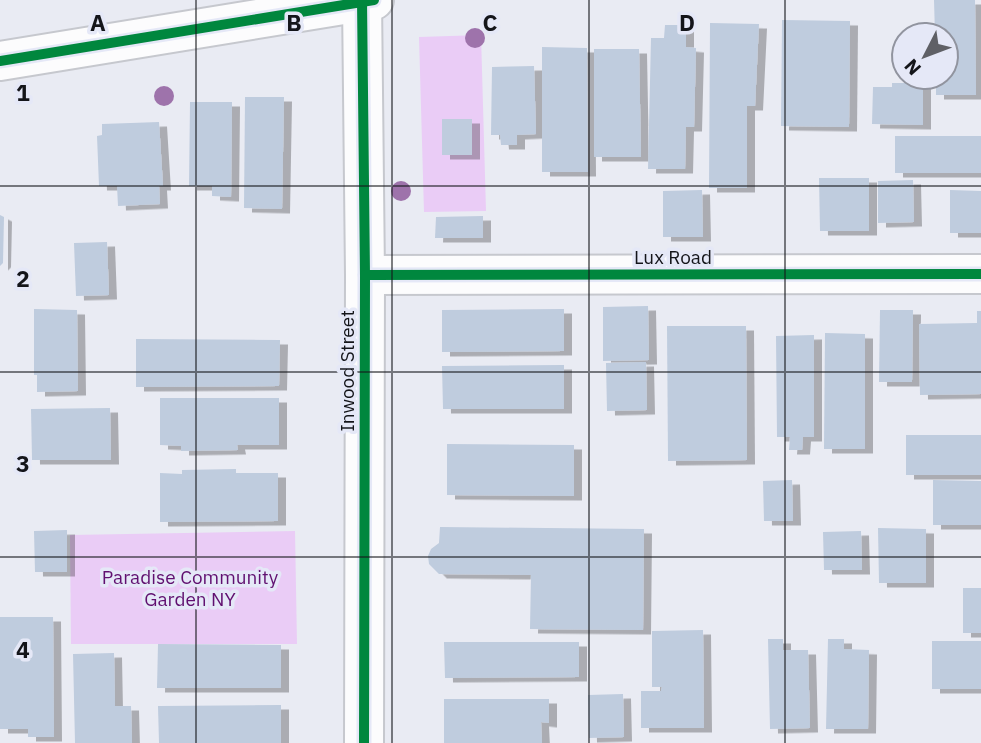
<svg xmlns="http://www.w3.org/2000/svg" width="981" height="743" viewBox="0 0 981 743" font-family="'IBM Plex Sans',sans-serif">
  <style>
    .green { fill: #eaccf6 }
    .building { fill: #bfccde; filter: url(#shadow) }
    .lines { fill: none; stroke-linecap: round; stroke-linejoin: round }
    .minor-casing { stroke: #c6c8ce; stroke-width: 42 }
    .minor { stroke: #fcfcfd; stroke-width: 38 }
    .cycleway-casing { stroke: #e5e8f7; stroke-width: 15 }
    .cycleway { stroke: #00873e; stroke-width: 10 }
    .tree { fill: #9e73ab }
    .grid { fill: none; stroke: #14151a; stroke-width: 2; stroke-opacity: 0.55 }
    .labels { text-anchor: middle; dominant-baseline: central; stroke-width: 7; stroke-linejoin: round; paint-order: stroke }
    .street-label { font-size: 19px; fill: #14151a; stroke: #e5e8f7 }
    .park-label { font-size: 19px; fill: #601070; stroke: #e5e8f7 }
    .grid-label { font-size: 23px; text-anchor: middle; font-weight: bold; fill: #14151a; stroke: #e5e8f7; stroke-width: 7; stroke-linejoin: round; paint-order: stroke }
  </style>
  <defs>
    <filter id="shadow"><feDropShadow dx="8" dy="4.5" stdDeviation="0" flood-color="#0004"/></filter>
  </defs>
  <rect width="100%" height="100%" fill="#e9ebf3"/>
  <g class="green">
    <polygon points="481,35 486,211 424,212 419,37"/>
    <polygon points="295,531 297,644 71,644 70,535"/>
  </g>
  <g class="building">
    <polygon points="934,0 975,0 976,95 936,95 936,77 946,77 946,35 935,35"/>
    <polygon points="782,20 850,21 849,127 781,126"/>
    <polygon points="710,23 759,24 755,106 747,106 747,188 709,188"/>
    <polygon points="665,25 686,25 686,47 696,48 694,127 686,127 685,169 648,169 651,38 664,38"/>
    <polygon points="542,47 587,48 588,172 542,172"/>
    <polygon points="594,49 639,49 641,157 594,157"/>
    <polygon points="534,66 536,134 517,135 517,145 501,145 500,135 491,135 492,67"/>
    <polygon points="892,83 923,83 923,125 872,124 873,87 892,87"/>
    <polygon points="245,97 284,97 282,209 244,208"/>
    <polygon points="190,102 232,102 231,197 212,196 212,186 189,186"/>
    <rect x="442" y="119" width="30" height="36"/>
    <polygon points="159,122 163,186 159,186 160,204 118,206 117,186 99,186 97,136 102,135 102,124"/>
    <rect x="895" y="136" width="86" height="37"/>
    <polygon points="819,178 869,178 869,231 820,231"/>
    <polygon points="913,180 914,222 878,223 878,181"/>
    <polygon points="702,190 703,237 663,237 663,191"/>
    <polygon points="950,190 981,191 981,233 950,233"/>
    <polygon points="0,215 4,217 3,263 0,266"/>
    <polygon points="483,216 483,238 435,238 436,217"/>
    <polygon points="107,242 109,295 76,296 74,243"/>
    <polygon points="648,306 649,360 603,361 603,307"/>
    <polygon points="34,309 77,310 78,391 37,392 37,375 34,375"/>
    <polygon points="564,309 564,351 442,352 442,310"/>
    <polygon points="880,310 913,310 912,382 879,382"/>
    <polygon points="977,311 981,311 981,394 920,395 919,324 977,323"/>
    <polygon points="667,326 746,326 747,460 668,461"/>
    <polygon points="825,333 865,334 865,449 824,449"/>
    <polygon points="814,335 814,437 803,437 802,450 789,450 790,437 777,437 776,336"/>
    <polygon points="136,339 280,340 279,386 136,387"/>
    <polygon points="646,362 647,410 607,411 606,363"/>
    <polygon points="564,365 564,409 443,409 442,366"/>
    <polygon points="160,398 279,398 279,445 237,445 238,450 181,451 181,446 160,445"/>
    <polygon points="110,408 111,460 32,460 31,409"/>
    <rect x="906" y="435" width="75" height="40"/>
    <polygon points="447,444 574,445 574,496 447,495"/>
    <polygon points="236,469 236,473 278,473 278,521 160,522 160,473 182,474 182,470"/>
    <polygon points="792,480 793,521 764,521 763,481"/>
    <polygon points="933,480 981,481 981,525 933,525"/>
    <polygon points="440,527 644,529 643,630 530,629 531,575 439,574 429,564 428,556 431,549 439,543"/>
    <polygon points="878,528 926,529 926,583 879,583"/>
    <polygon points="67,530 67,572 35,572 34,531"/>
    <polygon points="861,531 862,570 824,570 823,532"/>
    <rect x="963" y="588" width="18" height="45"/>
    <polygon points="0,617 53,617 54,737 28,737 28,729 0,729"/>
    <polygon points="703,630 704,728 641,728 641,691 661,691 662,687 652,687 652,631"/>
    <polygon points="768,639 783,639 783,650 808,650 810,728 770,729"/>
    <polygon points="828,639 844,639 844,649 869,650 868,729 826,729"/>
    <rect x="932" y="641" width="49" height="48"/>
    <polygon points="444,642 579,642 579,677 445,678"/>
    <polygon points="158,644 281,645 281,688 157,688"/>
    <polygon points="114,653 115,706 131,706 132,743 75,743 73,654"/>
    <polygon points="623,694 624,737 589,738 588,695"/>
    <polygon points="444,699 549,699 549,723 541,722 542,743 444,743"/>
    <polygon points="281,705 281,743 159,743 158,706"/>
  </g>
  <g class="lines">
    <defs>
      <g id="minor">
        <polyline points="362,0 365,275 364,743"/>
        <polyline points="0,61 374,0"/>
        <polyline points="365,275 981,274"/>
      </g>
    </defs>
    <use href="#minor" class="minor-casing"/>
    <use href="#minor" class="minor"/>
    <defs>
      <g id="cycleway">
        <polyline points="362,0 365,275 364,743"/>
        <polyline points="0,61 374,0"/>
        <polyline points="365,275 981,274"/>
      </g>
    </defs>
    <use href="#cycleway" class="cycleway-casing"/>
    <use href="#cycleway" class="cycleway"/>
  </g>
  <g class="tree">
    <circle cx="475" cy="38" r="10"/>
    <circle cx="164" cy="96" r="10"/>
    <circle cx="401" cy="191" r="10"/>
  </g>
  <path class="grid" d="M 196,0 L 196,743M 392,0 L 392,743M 589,0 L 589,743M 785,0 L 785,743M 0,186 L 981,186M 0,372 L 981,372M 0,557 L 981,557"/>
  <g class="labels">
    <g class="street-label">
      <text x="673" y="257">Lux Road</text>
      <text transform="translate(347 371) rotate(-90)">Inwood Street</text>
    </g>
    <g class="park-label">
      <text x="190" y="577">Paradise Community<tspan x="190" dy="22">Garden NY</tspan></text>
    </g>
  </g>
  <g class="grid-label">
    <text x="98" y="31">A</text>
    <text x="294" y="31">B</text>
    <text x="490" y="31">C</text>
    <text x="687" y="31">D</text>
    <text x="23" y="101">1</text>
    <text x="23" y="287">2</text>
    <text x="23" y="472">3</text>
    <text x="23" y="658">4</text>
  </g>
  <g transform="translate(925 56) rotate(228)"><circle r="33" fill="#e5e8f7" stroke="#91949f" stroke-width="2"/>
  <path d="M0-5L12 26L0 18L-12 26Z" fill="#5f6066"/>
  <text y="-10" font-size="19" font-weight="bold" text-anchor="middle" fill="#14151a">N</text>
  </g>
</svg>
